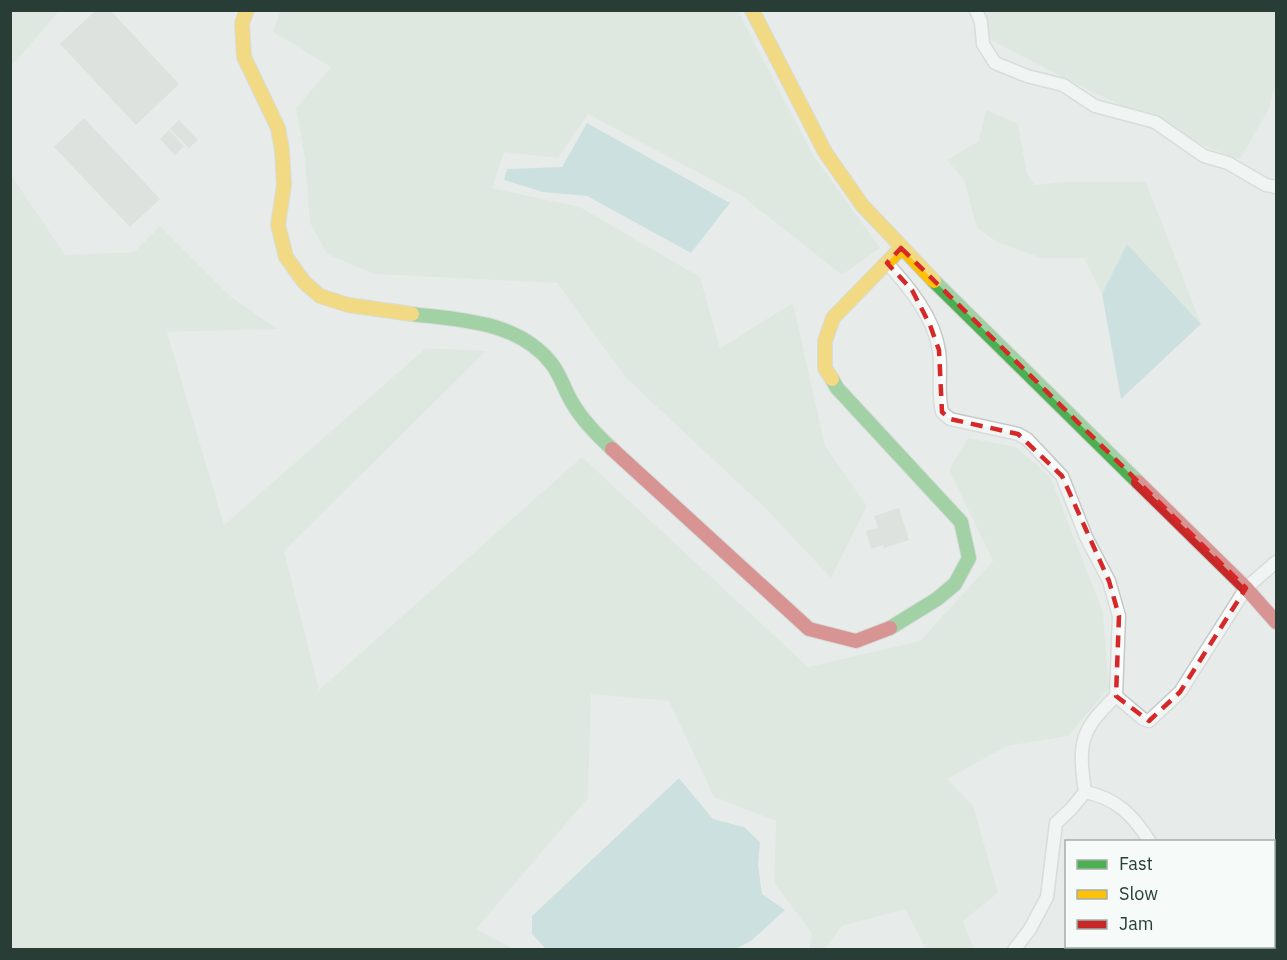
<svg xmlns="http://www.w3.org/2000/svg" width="1287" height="960" viewBox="0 0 1287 960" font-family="'IBM Plex Sans',sans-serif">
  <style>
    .green { fill: #d3e3d7 }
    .water { fill: #aed0d4 }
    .building { fill: #d0d4d3 }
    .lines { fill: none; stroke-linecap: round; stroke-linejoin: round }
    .street-casing { stroke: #c4c9c7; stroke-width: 15 }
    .fast-casing { stroke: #c3c9c7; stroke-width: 16 }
    .slow-casing { stroke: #c3c9c7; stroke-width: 16 }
    .jam-casing { stroke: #c3c9c7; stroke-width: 16 }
    .street { stroke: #fbfcfc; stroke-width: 12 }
    .fast { stroke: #4caf50; stroke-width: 14 }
    .slow { stroke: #ffc107; stroke-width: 14 }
    .jam { stroke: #c62828; stroke-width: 14 }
    .marked { fill: none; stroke: #d62828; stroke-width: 4.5; stroke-dasharray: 12 8; stroke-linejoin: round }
  </style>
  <rect width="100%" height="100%" fill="#e7ecea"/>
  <g class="green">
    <polygon points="11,10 59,11 11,67 10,11"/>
    <polygon points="280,11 738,11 813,155 880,248 842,275 742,196 588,114 558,158 504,152 492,188 580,207 700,277 720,348 793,303 825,446 867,506 831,578 765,508 626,378 557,283 374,274 327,254 310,223 305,159 296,108 331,67 273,32"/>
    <polygon points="986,11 1276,11 1276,82 1269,109 1240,159 1214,150 1066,79 989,39"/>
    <polygon points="986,110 1018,124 1027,174 1035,185 1061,182 1146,182 1201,324 1127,244 1102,294 1084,258 1041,258 997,242 977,228 964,180 947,160 979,141"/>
    <polygon points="10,173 65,255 134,252 160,226 231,297 278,329 167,332 224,525 426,348 486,351 284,551 319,690 582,457 808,667 920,641 993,561 949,470 968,438 1016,447 1050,476 1103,612 1109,688 1068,736 1007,746 947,779 973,805 998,893 963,921 974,949 926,949 905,909 842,926 825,949 809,949 812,934 774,882 776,821 714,797 669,701 591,694 588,798 476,929 514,949 11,949"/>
  </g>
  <g class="water">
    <polygon points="587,123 730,203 691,253 587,196 543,192 504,180 507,169 562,167"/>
    <polygon points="1127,244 1201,324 1121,399 1102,294"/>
    <polygon points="679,778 713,819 744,827 760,842 758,865 762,894 785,910 751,941 735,949 546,949 532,934 532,916"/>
  </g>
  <g class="building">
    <polygon points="96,10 110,10 179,84 136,125 60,44"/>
    <polygon points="84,118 160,199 130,227 54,147"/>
    <polygon points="179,120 198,140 189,148 170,129"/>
    <polygon points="169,130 184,146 175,155 160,139"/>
    <polygon points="899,508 909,540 884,548 883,545 871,549 866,531 878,528 874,516"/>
  </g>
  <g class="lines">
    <defs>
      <g id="street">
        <polyline points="976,10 981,22 983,44 995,63 1027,76 1063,85 1095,106 1155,122 1204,156 1228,163 1266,185 1276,187"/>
        <path d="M 887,263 C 909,287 934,317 939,351 C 942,371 937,392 942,412 L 950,419 L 1018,434 L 1027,439 L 1062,476 L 1086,537 L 1109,581 L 1119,616 L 1116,696 C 1080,731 1078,742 1085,792 L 1071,809 L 1056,823 L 1047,897 L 1030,929 L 1014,950"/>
        <polyline points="1116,696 1143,719 1149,721 1180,692 1246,588 1276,562"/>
        <path d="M 1085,792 C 1116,798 1133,815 1150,842"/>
        <polyline points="1234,946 1236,950"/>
      </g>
      <g id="fast">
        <polyline points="934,281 1138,482"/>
        <path d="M 412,314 C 460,320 518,321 551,363 C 561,375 565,392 573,404 C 583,421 598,436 612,449"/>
        <polyline points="832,379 837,388 961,522 969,558 955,584 937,599 890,628"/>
      </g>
      <g id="slow">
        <polyline points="247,10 242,23 244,57 278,128 282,150 284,185 278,225 286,257 304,282 320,296 348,305 412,314"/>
        <polyline points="752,10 825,152 862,205 934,281"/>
        <polyline points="832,379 825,368 825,341 833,318 901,248"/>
      </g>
      <g id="jam">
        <polyline points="612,449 809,629 856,641 890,628"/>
        <polyline points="1138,482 1246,588 1276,622"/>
      </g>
    </defs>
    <use href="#street" class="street-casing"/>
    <use href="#fast" class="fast-casing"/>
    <use href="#slow" class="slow-casing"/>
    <use href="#jam" class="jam-casing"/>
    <use href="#street" class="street"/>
    <use href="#fast" class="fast"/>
    <use href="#slow" class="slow"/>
    <use href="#jam" class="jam"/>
  </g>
  <path d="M0 0H1287V960H0ZM 901,248 L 1246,588 L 1180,692 L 1149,721 L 1116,696 L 1119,616 L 1109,581 L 1062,476 L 1018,434 L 950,419 L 942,412 L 939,350 L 930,325 L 912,290 L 887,263 Z" fill="#e7ecea" fill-opacity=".55" fill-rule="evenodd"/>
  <path class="marked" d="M 901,248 L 1246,588 L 1180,692 L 1149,721 L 1116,696 L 1119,616 L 1109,581 L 1062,476 L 1018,434 L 950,419 L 942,412 L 939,350 L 930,325 L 912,290 L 887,263 Z"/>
  <rect width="1287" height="960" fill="none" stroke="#273d36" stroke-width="24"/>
  <rect x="1065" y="840" width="210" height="108" fill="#f6faf8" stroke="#a3aeaa" stroke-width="1.5"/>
  <rect x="1077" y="860" width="30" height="9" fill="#4caf50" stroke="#a3aeaa" stroke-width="1.5"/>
  <text x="1119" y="870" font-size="18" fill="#273d36">Fast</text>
  <rect x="1077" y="890" width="30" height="9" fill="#ffc107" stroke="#a3aeaa" stroke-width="1.5"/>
  <text x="1119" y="900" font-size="18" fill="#273d36">Slow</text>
  <rect x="1077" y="920" width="30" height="9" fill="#c62828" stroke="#a3aeaa" stroke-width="1.5"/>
  <text x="1119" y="930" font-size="18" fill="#273d36">Jam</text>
</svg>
